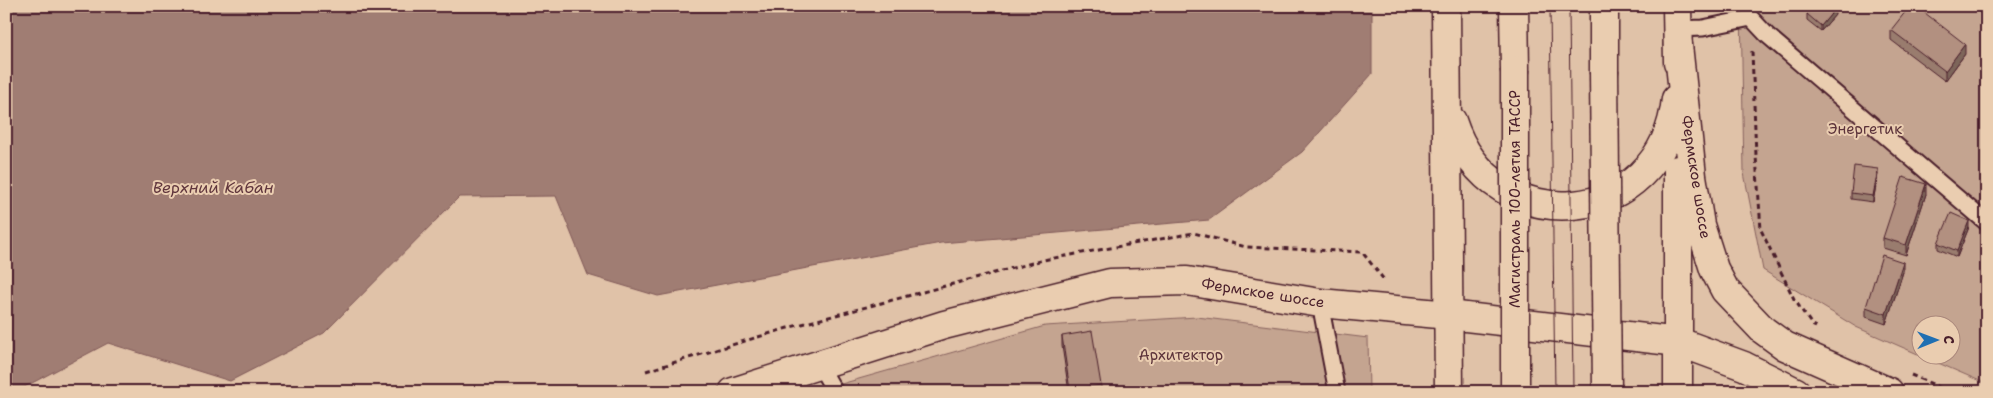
<svg xmlns="http://www.w3.org/2000/svg" width="1993" height="398" viewBox="0 0 1993 398" font-family="'Shantell Sans',sans-serif">
  <style>
    .green { fill: #c4a490; stroke: #87625e }
    .water { fill: #a07d73; stroke: #7e5756 }
    .lines { fill: none; stroke-linecap: round; stroke-linejoin: round }
    .service-casing { stroke: #4a1f2b; stroke-width: 19 }
    .tertiary-casing { stroke: #4a1f2b; stroke-width: 31 }
    .secondary-casing { stroke: #4a1f2b; stroke-width: 31 }
    .path { stroke: #4a1f2b; stroke-width: 3; stroke-dasharray: 5 4; stroke-linecap: butt }
    .service { stroke: #eacdb0; stroke-width: 15 }
    .tertiary { stroke: #eacdb0; stroke-width: 28 }
    .secondary { stroke: #eacdb0; stroke-width: 28 }
    .tram { stroke: #4a1f2b; stroke-width: 1 }
    .secondary-bridge-casing { stroke: #4a1f2b; stroke-width: 31; stroke-linecap: butt }
    .secondary-bridge { stroke: #eacdb0; stroke-width: 28 }
    .wall { fill: #997c6e; stroke: #4a1f2b }
    .shaded-wall { fill: #7d655a; stroke: #4a1f2b }
    .building { fill: #b29080; stroke: #4a1f2b }
    .labels { text-anchor: middle; dominant-baseline: central; stroke-width: 4; stroke-linejoin: round; paint-order: stroke }
    .park-label { font-size: 15px; fill: #5c333a; stroke: #eacdb0 }
    .street-label { font-size: 15px; fill: #4a1f2b; stroke: #eacdb0 }
    .water-label { font-size: 16px; font-style: italic; fill: #60363d; stroke: #eacdb0 }
  </style>
  <rect width="100%" height="100%" fill="#e0c2a8"/>
  <filter id="ink" filterUnits="userSpaceOnUse"><feTurbulence type="fractalNoise" baseFrequency=".02" numOctaves="2"/><feDisplacementMap in="SourceGraphic" scale="10" xChannelSelector="R" yChannelSelector="G"/><feConvolveMatrix kernelMatrix="1 2 1 2 8 2 1 2 1" color-interpolation-filters="sRGB"/></filter>
  <g filter="url(#ink)">
    <g class="green">
      <polygon points="1741,6 1987,6 1987,384 1922,356 1950,356 1950,326 1920,326 1920,355 1856,327 1763,270 1744,173"/>
      <polygon points="1197,317 1368,338 1369,392 813,392 1045,326"/>
    </g>
    <polygon class="water" points="6,6 1372,6 1372,74 1302,152 1209,220 941,243 658,296 588,275 556,196 459,197 324,333 230,381 108,343 15,392 6,392"/>
    <g class="lines">
      <defs>
        <g id="service">
          <polyline points="1677,29 1703,28 1751,18 1767,35 1987,223"/>
          <polyline points="1320,303 1337,392"/>
          <polyline points="819,364 835,392"/>
        </g>
        <polyline id="tertiary" points="733,392 944,325 1110,283 1187,281 1320,303 1449,315"/>
        <g id="secondary">
          <polyline points="1446,6 1449,392"/>
          <polyline points="1514,6 1515,70"/>
          <polyline points="1677,6 1678,62"/>
          <polyline points="1678,45 1692,176 1700,225 1714,269 1725,290 1763,330 1785,346 1889,392"/>
          <polyline points="1604,71 1604,6"/>
          <path d="M 1452,121 C 1492,245 1663,228 1676,99"/>
          <polyline points="1678,170 1678,392"/>
          <polyline points="1449,315 1679,342 1744,366 1796,392"/>
        </g>
      </defs>
      <use href="#service" class="service-casing"/>
      <use href="#tertiary" class="tertiary-casing"/>
      <use href="#secondary" class="secondary-casing"/>
      <g class="path">
        <polyline points="1752,51 1756,156 1761,230 1794,299 1812,325 1816,327"/>
        <polyline points="646,371 791,327 1043,260 1194,233 1246,247 1362,252 1385,281"/>
        <polyline points="1911,375 1951,392"/>
      </g>
      <use href="#service" class="service"/>
      <use href="#tertiary" class="tertiary"/>
      <use href="#secondary" class="secondary"/>
      <g class="tram">
        <polyline points="1550,6 1555,392"/>
        <polyline points="1569,6 1573,392"/>
      </g>
      <defs>
        <g id="secondary-bridge">
          <polyline points="1604,71 1607,392"/>
          <polyline points="1515,392 1515,70"/>
        </g>
      </defs>
      <use href="#secondary-bridge" class="secondary-bridge-casing"/>
      <use href="#secondary-bridge" class="secondary-bridge"/>
    </g>
    <g class="wall">
      <polygon points="1807,14 1835,15 1821,31 1807,20"/>
      <polygon points="1891,30 1965,54 1945,81 1891,40"/>
      <polygon points="1878,174 1873,202 1851,199 1851,193"/>
      <polygon points="1926,194 1906,255 1883,248 1883,238"/>
      <polygon points="1969,227 1957,257 1938,249 1938,243"/>
      <polygon points="1903,272 1886,324 1866,317 1866,307"/>
      <polygon points="1062,336 1101,385 1101,392 1069,392 1062,346"/>
    </g>
    <g class="shaded-wall">
      <polygon points="1835,9 1835,15 1821,31 1821,26"/>
      <polygon points="1965,44 1965,54 1945,81 1945,71"/>
      <polygon points="1878,169 1878,174 1873,202 1873,196"/>
      <polygon points="1926,184 1926,194 1906,255 1906,245"/>
      <polygon points="1969,221 1969,227 1957,257 1957,251"/>
      <polygon points="1903,262 1903,272 1886,324 1886,314"/>
    </g>
    <g class="building">
      <polygon points="1815,6 1831,6 1835,9 1821,26 1807,14"/>
      <polygon points="1910,6 1916,6 1965,44 1945,71 1891,30"/>
      <polygon points="1854,166 1878,169 1873,196 1851,193"/>
      <polygon points="1903,177 1926,184 1906,245 1883,238"/>
      <polygon points="1951,213 1969,221 1957,251 1938,243"/>
      <polygon points="1882,255 1903,262 1886,314 1866,307"/>
      <polygon points="1092,331 1101,385 1070,390 1062,336"/>
    </g>
  </g>
  <g class="labels">
    <g class="park-label">
      <text x="1865" y="129">Энергетик</text>
      <text x="1181" y="355">Архитектор</text>
    </g>
    <g class="street-label">
      <text transform="translate(1696 177) rotate(81)">Фермское шоссе</text>
      <text transform="translate(1515 199) rotate(-90)">Магистраль 100-летия ТАССР</text>
      <text transform="translate(1263 293) rotate(9)">Фермское шоссе</text>
    </g>
    <g class="water-label">
      <text x="213" y="187">Верхний Кабан</text>
    </g>
  </g>
  <rect width="1993" height="398" fill="none" stroke="#eacdb0" stroke-width="25"/>
  <rect x="12" y="12" width="1968" height="373" fill="none" stroke="#4a1f2b" stroke-width="2" filter="url(#ink)"/>
  <g transform="translate(1936 340) rotate(89)"><circle r="24" fill="#eacdb0" stroke="#aa877b"/>
  <path d="M0-4L9 19L0 12L-9 19Z" fill="#1f6fb2"/>
  <text y="-8" font-size="14" font-weight="bold" text-anchor="middle" fill="#4a1f2b">С</text>
  </g>
</svg>
